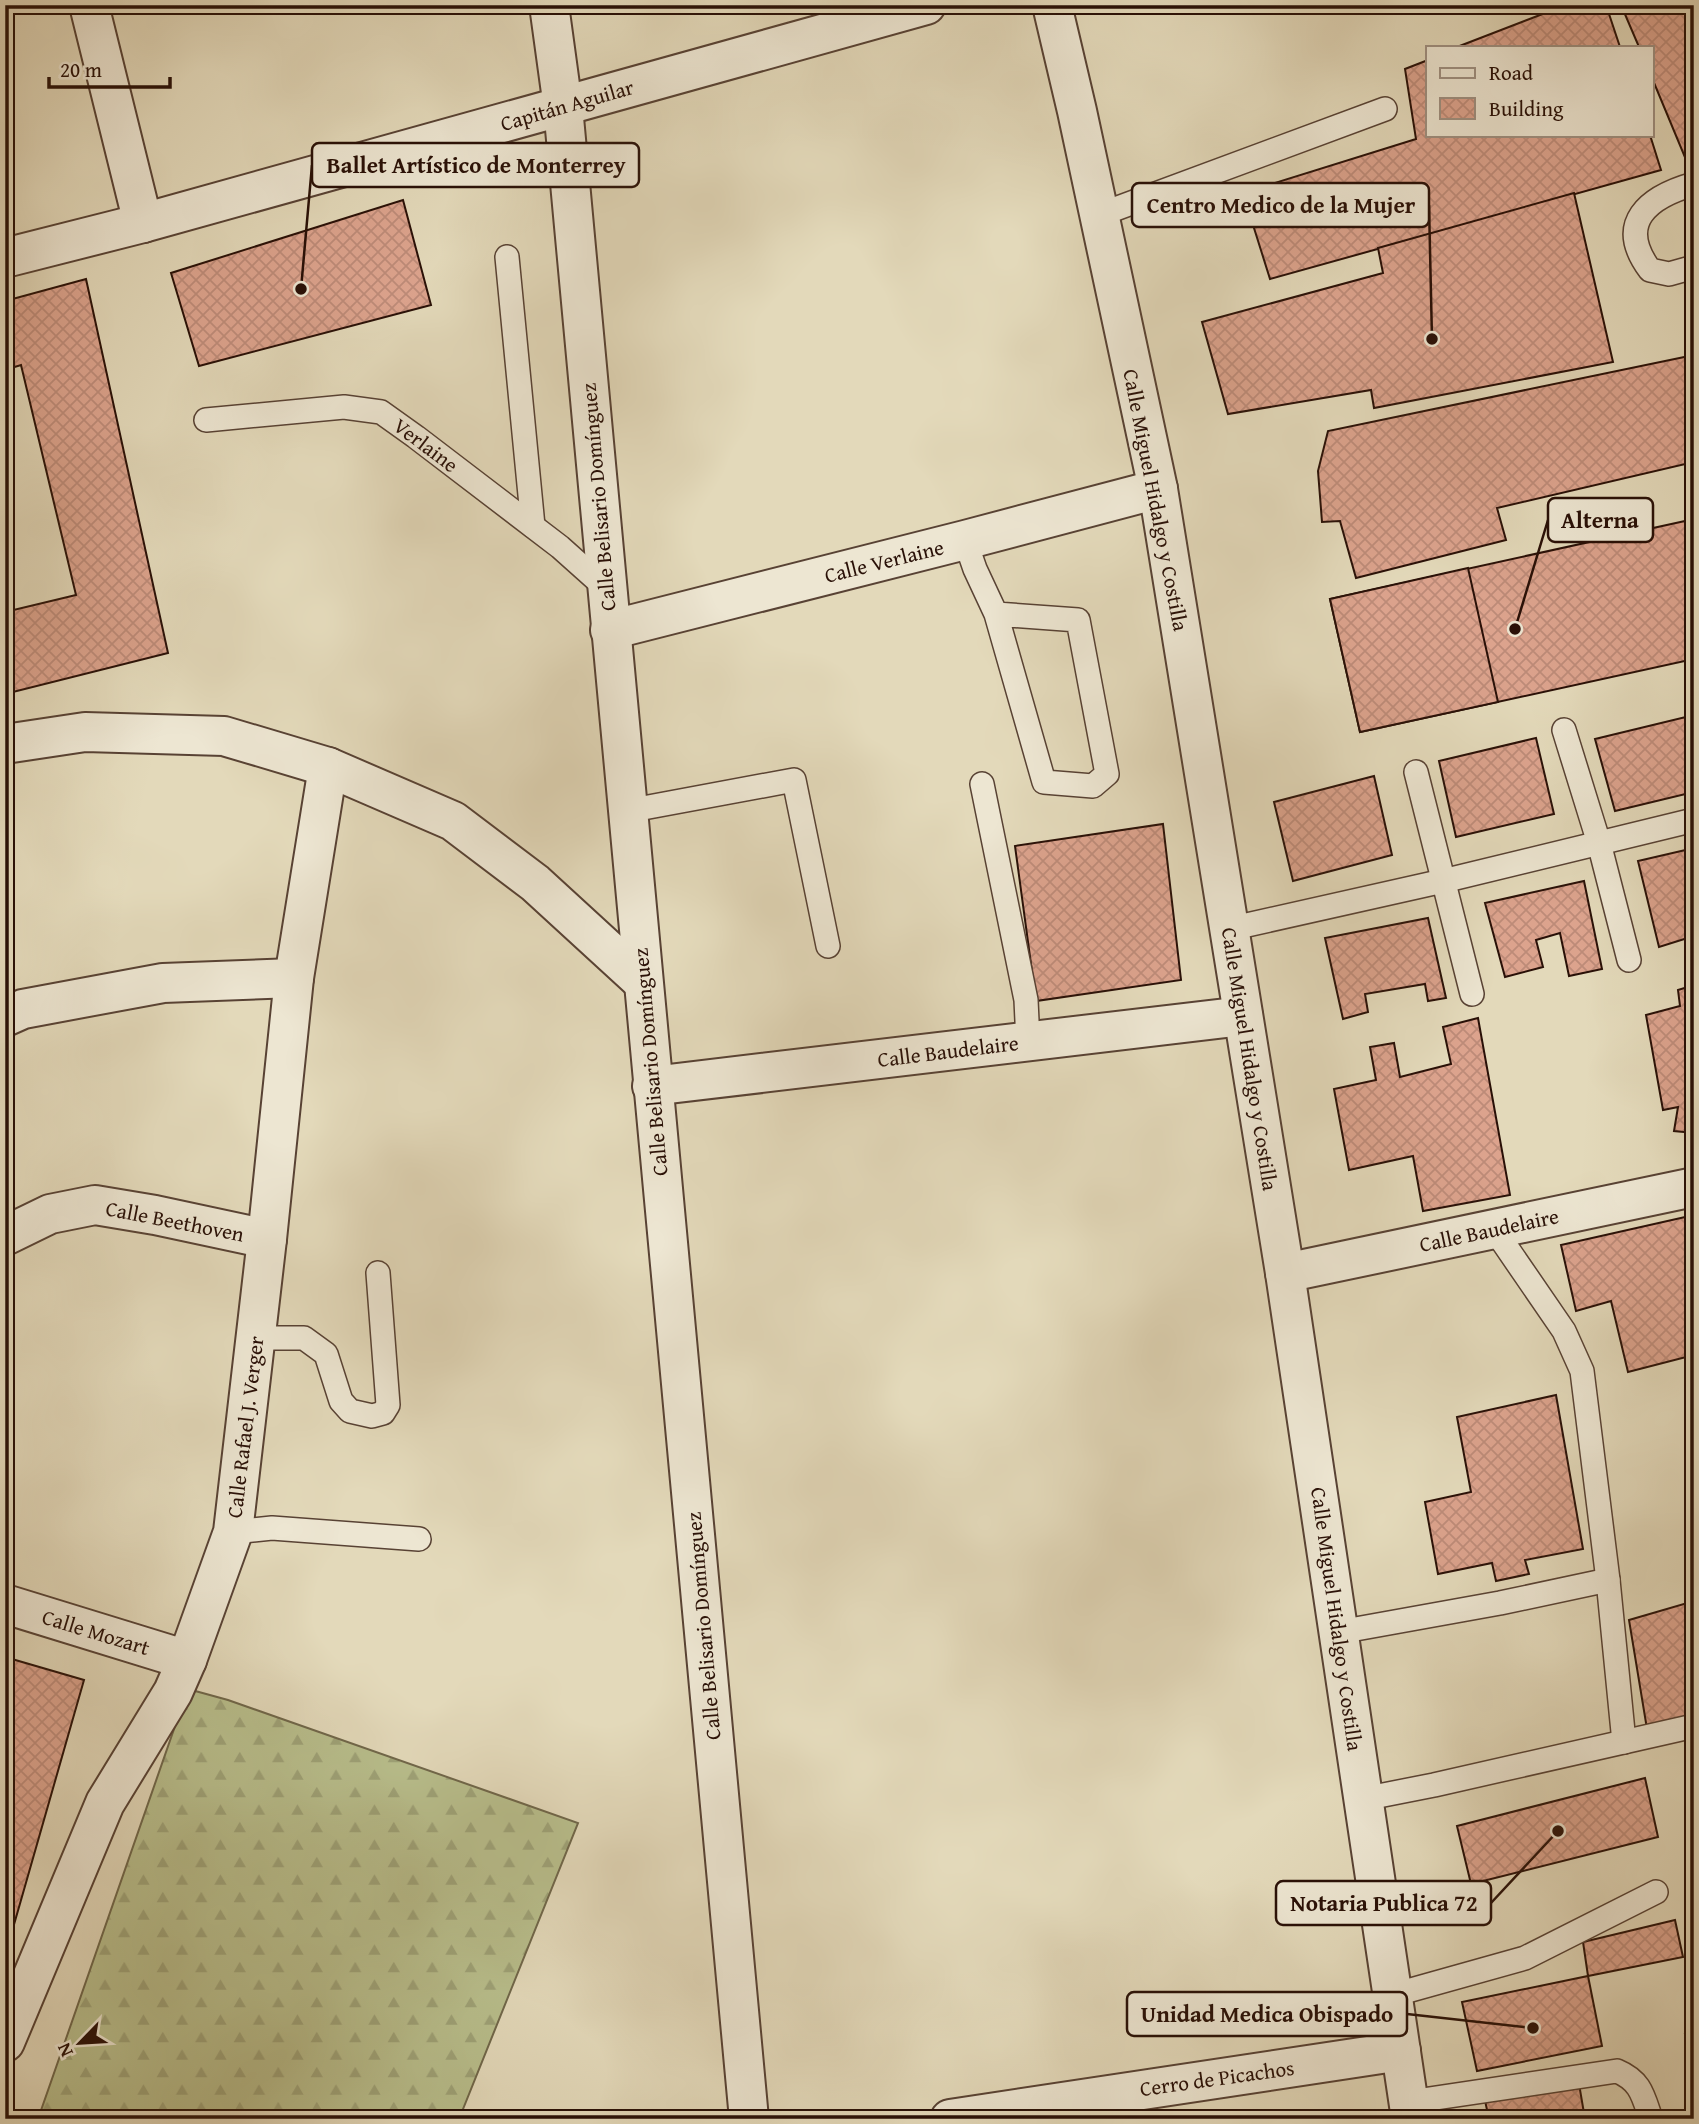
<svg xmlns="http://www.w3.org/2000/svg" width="1699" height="2124" viewBox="0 0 1699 2124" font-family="'Gentium Book Plus',serif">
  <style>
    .forest { fill: url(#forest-firs); stroke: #70674a; stroke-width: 2 }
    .building { fill: url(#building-cross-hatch); stroke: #291007; stroke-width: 2 }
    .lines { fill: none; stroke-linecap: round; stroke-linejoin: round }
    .service-casing { stroke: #584234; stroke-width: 26 }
    .minor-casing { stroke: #584234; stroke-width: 42 }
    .tertiary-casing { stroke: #584234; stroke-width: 42 }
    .service { stroke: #ede6d2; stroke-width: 23 }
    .minor { stroke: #ede6d2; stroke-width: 38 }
    .tertiary { stroke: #ede6d2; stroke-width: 38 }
    .labels { text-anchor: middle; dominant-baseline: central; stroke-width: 6; stroke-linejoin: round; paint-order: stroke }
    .street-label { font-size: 21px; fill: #291007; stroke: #ede6d2 }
    .leader { fill: none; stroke: #291007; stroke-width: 2.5 }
    .callout-dot { fill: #291007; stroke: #ede6d2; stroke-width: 2.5 }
    .callout { fill: #ede6d2; stroke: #291007; stroke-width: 2.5 }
    .callout-label { font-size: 23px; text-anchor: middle; font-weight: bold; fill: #291007 }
  </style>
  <defs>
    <pattern id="forest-firs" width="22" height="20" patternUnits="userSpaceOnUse" patternTransform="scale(1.75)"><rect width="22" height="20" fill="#b8be8c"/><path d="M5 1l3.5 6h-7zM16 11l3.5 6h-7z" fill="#9ea277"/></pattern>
    <pattern id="building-cross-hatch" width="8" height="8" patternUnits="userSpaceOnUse" patternTransform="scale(1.75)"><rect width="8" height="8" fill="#dca38d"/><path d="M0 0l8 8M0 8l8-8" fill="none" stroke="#bd8b78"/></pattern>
  </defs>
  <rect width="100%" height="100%" fill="#e3d9ba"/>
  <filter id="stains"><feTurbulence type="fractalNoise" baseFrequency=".00286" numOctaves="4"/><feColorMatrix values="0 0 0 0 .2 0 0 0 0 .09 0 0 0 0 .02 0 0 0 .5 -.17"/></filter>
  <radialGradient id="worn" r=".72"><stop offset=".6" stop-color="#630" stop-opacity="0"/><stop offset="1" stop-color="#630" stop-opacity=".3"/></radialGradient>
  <polygon class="forest" points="188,1689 228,1700 578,1823 459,2119 38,2119"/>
  <g class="building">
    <polygon points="1566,5 1606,5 1620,47 1457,47"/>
    <polygon points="1621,5 1694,5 1694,165 1689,167 1652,78 1652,47 1639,47"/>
    <polygon points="1428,60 1428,135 1650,135 1661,170 1270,279 1243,193 1416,139 1405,69"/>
    <polygon points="1574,193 1613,362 1374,408 1371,390 1228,414 1202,322 1383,273 1378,248"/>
    <polygon points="403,200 431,305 199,366 171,273"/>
    <polygon points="86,279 168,653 5,694 5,612 76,595 21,365 5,370 5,301"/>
    <polygon points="1694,355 1694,462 1497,508 1506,540 1356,578 1340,521 1322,522 1318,471 1328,431"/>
    <polygon points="1694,519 1694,659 1360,732 1330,599"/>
    <polygon points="1468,568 1498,702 1360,732 1330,599"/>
    <polygon points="1694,715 1694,792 1615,811 1595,739"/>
    <polygon points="1536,738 1554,814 1456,837 1439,761"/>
    <polygon points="1374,776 1392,855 1293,881 1274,802"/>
    <polygon points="1163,824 1181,980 1036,1001 1015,846"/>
    <polygon points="1694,848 1694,901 1691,901 1694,912 1694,936 1659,947 1638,861"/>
    <polygon points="1584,881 1602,969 1569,976 1560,933 1536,940 1543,967 1505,977 1485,903"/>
    <polygon points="1428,918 1446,998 1428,1001 1425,984 1365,994 1368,1012 1343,1019 1325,938"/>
    <polygon points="1694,985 1694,1133 1674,1131 1678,1107 1663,1110 1646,1015 1680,1006 1678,990"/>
    <polygon points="1478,1018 1510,1195 1423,1211 1413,1156 1349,1170 1334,1089 1376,1080 1370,1047 1394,1043 1400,1077 1451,1064 1443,1027"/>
    <polygon points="1694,1215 1694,1355 1628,1372 1611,1301 1576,1311 1561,1245"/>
    <polygon points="1556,1395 1583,1549 1525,1560 1529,1574 1496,1581 1492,1563 1438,1574 1425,1502 1471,1492 1457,1417"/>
    <polygon points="1694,1601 1694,1715 1647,1729 1629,1620"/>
    <polygon points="5,1657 84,1680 5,1956"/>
    <polygon points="1645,1778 1658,1837 1471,1884 1457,1826"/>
    <polygon points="1675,1920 1683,1957 1588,1976 1583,1942"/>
    <polygon points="1588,1976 1602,2046 1477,2071 1462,2002"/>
    <polygon points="1694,2033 1694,2072 1693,2072 1685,2034"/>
    <polygon points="1578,2078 1585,2119 1489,2119 1484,2096"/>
  </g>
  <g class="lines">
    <defs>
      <g id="service">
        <path d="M 1694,184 C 1648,197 1615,223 1650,270 L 1669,274 L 1694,267"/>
        <polyline points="1099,215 1385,109"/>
        <polyline points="507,257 533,526"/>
        <polyline points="206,420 344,407 381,412 416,437 560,547 607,589"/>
        <polyline points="965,540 975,569 996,614 1044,782 1093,786 1107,774 1078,620 996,614"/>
        <polyline points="1564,730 1599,843 1629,960"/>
        <polyline points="1416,772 1472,994"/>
        <polyline points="982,784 1026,1000 1028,1042"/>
        <polyline points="627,811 794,780 828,946"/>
        <polyline points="1229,929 1443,881 1694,820"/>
        <polyline points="1494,1229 1564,1331 1582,1371 1608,1580 1624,1742"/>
        <polyline points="255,1338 304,1338 326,1354 341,1401 350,1411 372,1416 383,1413 388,1405 378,1273"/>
        <polyline points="233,1532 272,1528 419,1539"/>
        <polyline points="1339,1632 1500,1603 1608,1580"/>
        <polyline points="1363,1799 1434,1785 1694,1726"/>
        <polyline points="1393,1995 1525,1958 1656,1892"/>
        <path d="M 1409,2102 L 1617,2071 C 1641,2081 1643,2096 1651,2119"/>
      </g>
      <g id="minor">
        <polyline points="89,5 143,223"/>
        <polyline points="549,5 563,107"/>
        <polyline points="610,630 965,540 1158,489"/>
        <polyline points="5,1017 23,1009 163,983 294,978"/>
        <polyline points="652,1086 1243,1016"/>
        <polyline points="5,1236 50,1214 95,1205 155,1215 267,1239"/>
        <polyline points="1285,1273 1694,1187"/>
        <polyline points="5,1604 187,1660"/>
        <polyline points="5,2042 105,1803 173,1692 187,1660 233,1532 267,1239 294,978 328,767"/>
        <polyline points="950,2119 1401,2051"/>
      </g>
      <g id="tertiary">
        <polyline points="1052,5 1077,111 1158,489 1285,1273 1411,2119"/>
        <polyline points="563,107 749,2119"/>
        <polyline points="5,258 143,223 926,5"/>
        <polyline points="5,744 85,732 224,736 328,767 453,821 535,883 643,982"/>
      </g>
    </defs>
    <use href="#service" class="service-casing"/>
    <use href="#minor" class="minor-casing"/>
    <use href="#tertiary" class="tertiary-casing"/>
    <use href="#service" class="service"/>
    <use href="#minor" class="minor"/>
    <use href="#tertiary" class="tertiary"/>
  </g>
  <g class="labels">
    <g class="street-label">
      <text transform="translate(567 105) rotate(-16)">Capitán Aguilar</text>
      <text transform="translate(426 445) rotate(37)">Verlaine</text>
      <text transform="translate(598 497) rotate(-95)">Calle Belisario Domínguez</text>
      <text transform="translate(1156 500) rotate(79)">Calle Miguel Hidalgo y Costilla</text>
      <text transform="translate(884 561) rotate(-14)">Calle Verlaine</text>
      <text transform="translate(948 1051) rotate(-7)">Calle Baudelaire</text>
      <text transform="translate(1250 1059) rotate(81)">Calle Miguel Hidalgo y Costilla</text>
      <text transform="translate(650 1062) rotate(-95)">Calle Belisario Domínguez</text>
      <text transform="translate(175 1221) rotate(11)">Calle Beethoven</text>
      <text transform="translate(1489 1230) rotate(-12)">Calle Baudelaire</text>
      <text transform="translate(245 1427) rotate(-83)">Calle Rafael J. Verger</text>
      <text transform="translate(1337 1619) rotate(82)">Calle Miguel Hidalgo y Costilla</text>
      <text transform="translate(703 1626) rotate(-95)">Calle Belisario Domínguez</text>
      <text transform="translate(96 1632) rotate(17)">Calle Mozart</text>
      <text transform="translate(1217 2078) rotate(-8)">Cerro de Picachos</text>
    </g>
  </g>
  <path class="leader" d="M301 289L312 165M1432 339L1429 205M1515 629L1548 520M1558 1831L1491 1903M1533 2028L1407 2014"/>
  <g class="callout-dot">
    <circle cx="301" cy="289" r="7"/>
    <circle cx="1432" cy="339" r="7"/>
    <circle cx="1515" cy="629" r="7"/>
    <circle cx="1558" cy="1831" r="7"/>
    <circle cx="1533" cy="2028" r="7"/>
  </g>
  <g class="callout">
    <rect x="312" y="143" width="327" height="44" rx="7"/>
    <rect x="1132" y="183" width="297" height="44" rx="7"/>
    <rect x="1548" y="498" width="105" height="44" rx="7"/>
    <rect x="1276" y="1881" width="215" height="44" rx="7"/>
    <rect x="1127" y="1992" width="280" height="44" rx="7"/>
  </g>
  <g class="callout-label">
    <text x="476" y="173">Ballet Artístico de Monterrey</text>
    <text x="1281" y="213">Centro Medico de la Mujer</text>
    <text x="1600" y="528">Alterna</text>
    <text x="1384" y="1911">Notaria Publica 72</text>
    <text x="1267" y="2022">Unidad Medica Obispado</text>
  </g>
  <rect width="1699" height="2124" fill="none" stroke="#e3d9ba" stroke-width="28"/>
  <rect x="7" y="7" width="1685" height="2110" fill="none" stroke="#291007" stroke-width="3.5"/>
  <rect x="14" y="14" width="1671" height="2096" fill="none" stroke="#291007" stroke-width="2"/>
  <rect x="1426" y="46" width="228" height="91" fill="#ede6d2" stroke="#9f9081" stroke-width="2"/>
  <rect x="1440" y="68" width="35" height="10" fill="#ede6d2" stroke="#9f9081" stroke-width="2"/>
  <text x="1489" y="80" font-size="21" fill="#291007">Road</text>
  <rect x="1440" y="98" width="35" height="21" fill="url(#building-cross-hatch)" stroke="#9f9081" stroke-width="2"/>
  <text x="1489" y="116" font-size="21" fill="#291007">Building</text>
  <g transform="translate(80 2043) rotate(245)" stroke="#ede6d2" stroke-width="5" paint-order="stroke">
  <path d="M0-5L12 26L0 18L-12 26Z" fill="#291007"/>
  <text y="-10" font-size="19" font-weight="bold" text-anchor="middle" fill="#291007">N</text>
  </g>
  <path d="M49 77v10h121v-10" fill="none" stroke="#291007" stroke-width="3.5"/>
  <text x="60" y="77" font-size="21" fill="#291007" stroke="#ede6d2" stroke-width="5" paint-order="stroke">20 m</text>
  <rect width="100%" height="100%" filter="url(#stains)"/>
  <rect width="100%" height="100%" fill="url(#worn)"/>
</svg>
